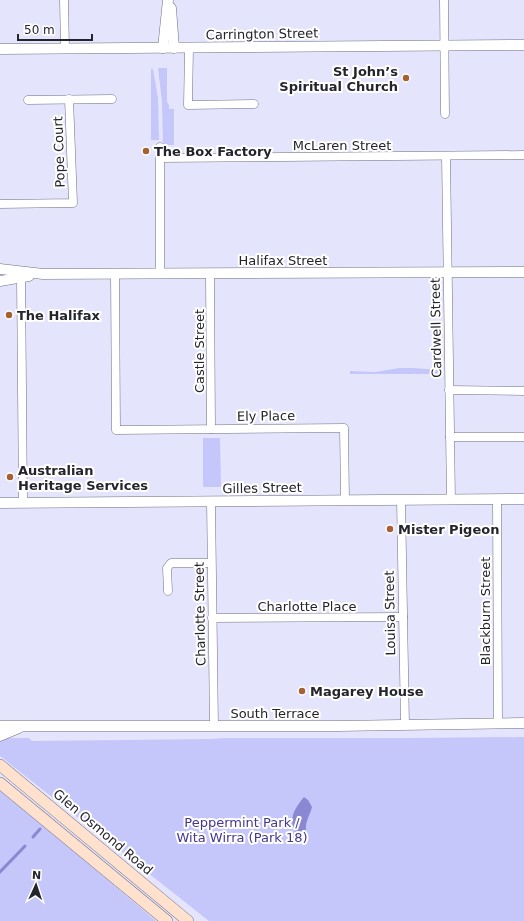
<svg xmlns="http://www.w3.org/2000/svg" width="524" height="921" viewBox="0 0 524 921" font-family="'DejaVu Sans',sans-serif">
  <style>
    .green { fill: #c5c6fa }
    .water { fill: #8a87d3 }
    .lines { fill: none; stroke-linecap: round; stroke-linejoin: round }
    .stream { stroke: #8a87d3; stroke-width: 3 }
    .minor-casing { stroke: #6f6f84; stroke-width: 9 }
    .tertiary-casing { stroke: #6f6f84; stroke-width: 11 }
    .secondary-casing { stroke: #6f6f84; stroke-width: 12 }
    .minor { stroke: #fff; stroke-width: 8 }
    .tertiary { stroke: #fff; stroke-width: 10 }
    .secondary { stroke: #ffe1ce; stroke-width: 11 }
    .poi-dot { fill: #a56132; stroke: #fff; stroke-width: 1.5 }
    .labels { text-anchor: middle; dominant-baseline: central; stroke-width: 4; stroke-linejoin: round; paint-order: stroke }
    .street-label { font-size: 13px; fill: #24242d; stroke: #fff }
    .poi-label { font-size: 13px; font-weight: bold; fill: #24242d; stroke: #fff; text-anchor: start }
    .park-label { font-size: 13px; fill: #433790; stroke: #fff }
  </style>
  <rect width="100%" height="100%" fill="#e4e5fd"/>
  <g class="green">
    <polygon points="158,68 167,68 167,102 169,105 169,109 174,109 174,145 163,145 162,102"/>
    <polygon points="151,69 153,69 158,98 159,140 151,140"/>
    <polygon points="399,368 413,368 439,370 439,374 350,374 350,371 375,372"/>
    <polygon points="203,438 220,438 221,487 203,487"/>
    <polygon points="524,737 524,921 209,921 0,756 0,738 29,738 32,741 211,739 224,738 410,738"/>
    <polygon points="0,789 156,921 0,921"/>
  </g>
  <path class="water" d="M 304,797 L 308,800 L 312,807 C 310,816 303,824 307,834 L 298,838 C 288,820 292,812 304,797 Z"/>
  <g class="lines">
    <g class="stream">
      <polyline points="33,837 40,829"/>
      <polyline points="0,872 25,846"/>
    </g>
    <defs>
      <g id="minor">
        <polyline points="64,0 65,49"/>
        <polyline points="444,0 445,114"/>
        <polyline points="189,48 188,105 254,104"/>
        <polyline points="28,100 112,99"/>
        <polyline points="160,147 160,274"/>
        <polyline points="446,156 451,500"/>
        <polyline points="161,158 524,155"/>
        <polyline points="0,204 73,203 69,99"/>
        <polyline points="115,274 116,430 344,428 345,500"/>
        <polyline points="210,274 211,429"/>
        <polyline points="21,277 23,503"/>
        <polyline points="449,390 524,391"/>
        <polyline points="450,437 524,437"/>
        <polyline points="497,499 498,724"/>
        <polyline points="401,500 405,725"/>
        <polyline points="211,502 214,726"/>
        <polyline points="168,591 167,568 171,563 211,563"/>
        <polyline points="212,618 403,617"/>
      </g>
      <g id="tertiary">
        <polyline points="171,8 174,48"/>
        <polyline points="163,48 168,0"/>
        <polyline points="0,49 524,45"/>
        <polyline points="0,269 43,274 524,272"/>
        <polyline points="0,281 29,276"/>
        <polyline points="0,503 524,499"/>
        <polyline points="0,726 338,726 524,723"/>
        <polyline points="0,736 19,728"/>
      </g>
      <g id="secondary">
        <polyline points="0,765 188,921"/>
        <polyline points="0,783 167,921"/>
      </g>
    </defs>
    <use href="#minor" class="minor-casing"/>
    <use href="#tertiary" class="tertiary-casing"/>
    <use href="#secondary" class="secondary-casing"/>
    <use href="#minor" class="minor"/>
    <use href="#tertiary" class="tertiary"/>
    <use href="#secondary" class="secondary"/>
  </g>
  <g class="poi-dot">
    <circle cx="406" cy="78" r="4"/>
    <circle cx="146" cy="151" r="4"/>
    <circle cx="9" cy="315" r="4"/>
    <circle cx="10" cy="477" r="4"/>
    <circle cx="390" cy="529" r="4"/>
    <circle cx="302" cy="691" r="4"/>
  </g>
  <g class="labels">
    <g class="street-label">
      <text transform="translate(262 34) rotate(-1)">Carrington Street</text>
      <text x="342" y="145">McLaren Street</text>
      <text transform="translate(59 152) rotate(-92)">Pope Court</text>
      <text x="283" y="260">Halifax Street</text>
      <text transform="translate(436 328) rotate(-91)">Cardwell Street</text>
      <text transform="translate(199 351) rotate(-90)">Castle Street</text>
      <text transform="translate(266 416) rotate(-1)">Ely Place</text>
      <text transform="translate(262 488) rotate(-1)">Gilles Street</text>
      <text x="307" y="606">Charlotte Place</text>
      <text transform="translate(485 611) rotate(-90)">Blackburn Street</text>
      <text transform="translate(390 613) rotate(-91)">Louisa Street</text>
      <text transform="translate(200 614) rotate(-91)">Charlotte Street</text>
      <text x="275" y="713">South Terrace</text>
      <text transform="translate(103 832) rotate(40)">Glen Osmond Road</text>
    </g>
    <g class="poi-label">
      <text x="398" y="71" text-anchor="end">St John’s<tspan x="398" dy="15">Spiritual Church</tspan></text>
      <text x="154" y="151">The Box Factory</text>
      <text x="17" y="315">The Halifax</text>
      <text x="18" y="470">Australian<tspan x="18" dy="15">Heritage Services</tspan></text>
      <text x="398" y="529">Mister Pigeon</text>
      <text x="310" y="691">Magarey House</text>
    </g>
    <g class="park-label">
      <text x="242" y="822">Peppermint Park /<tspan x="242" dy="15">Wita Wirra (Park 18)</tspan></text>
    </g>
  </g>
  <g transform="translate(36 885) rotate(3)" stroke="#ffffff" stroke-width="3" paint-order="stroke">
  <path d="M0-3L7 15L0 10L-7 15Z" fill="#24242d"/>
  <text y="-6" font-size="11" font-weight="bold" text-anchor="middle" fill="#24242d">N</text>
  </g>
  <path d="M18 34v6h74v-6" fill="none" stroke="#24242d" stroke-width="2"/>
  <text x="24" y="34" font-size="12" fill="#24242d" stroke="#ffffff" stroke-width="3" paint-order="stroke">50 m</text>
</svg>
